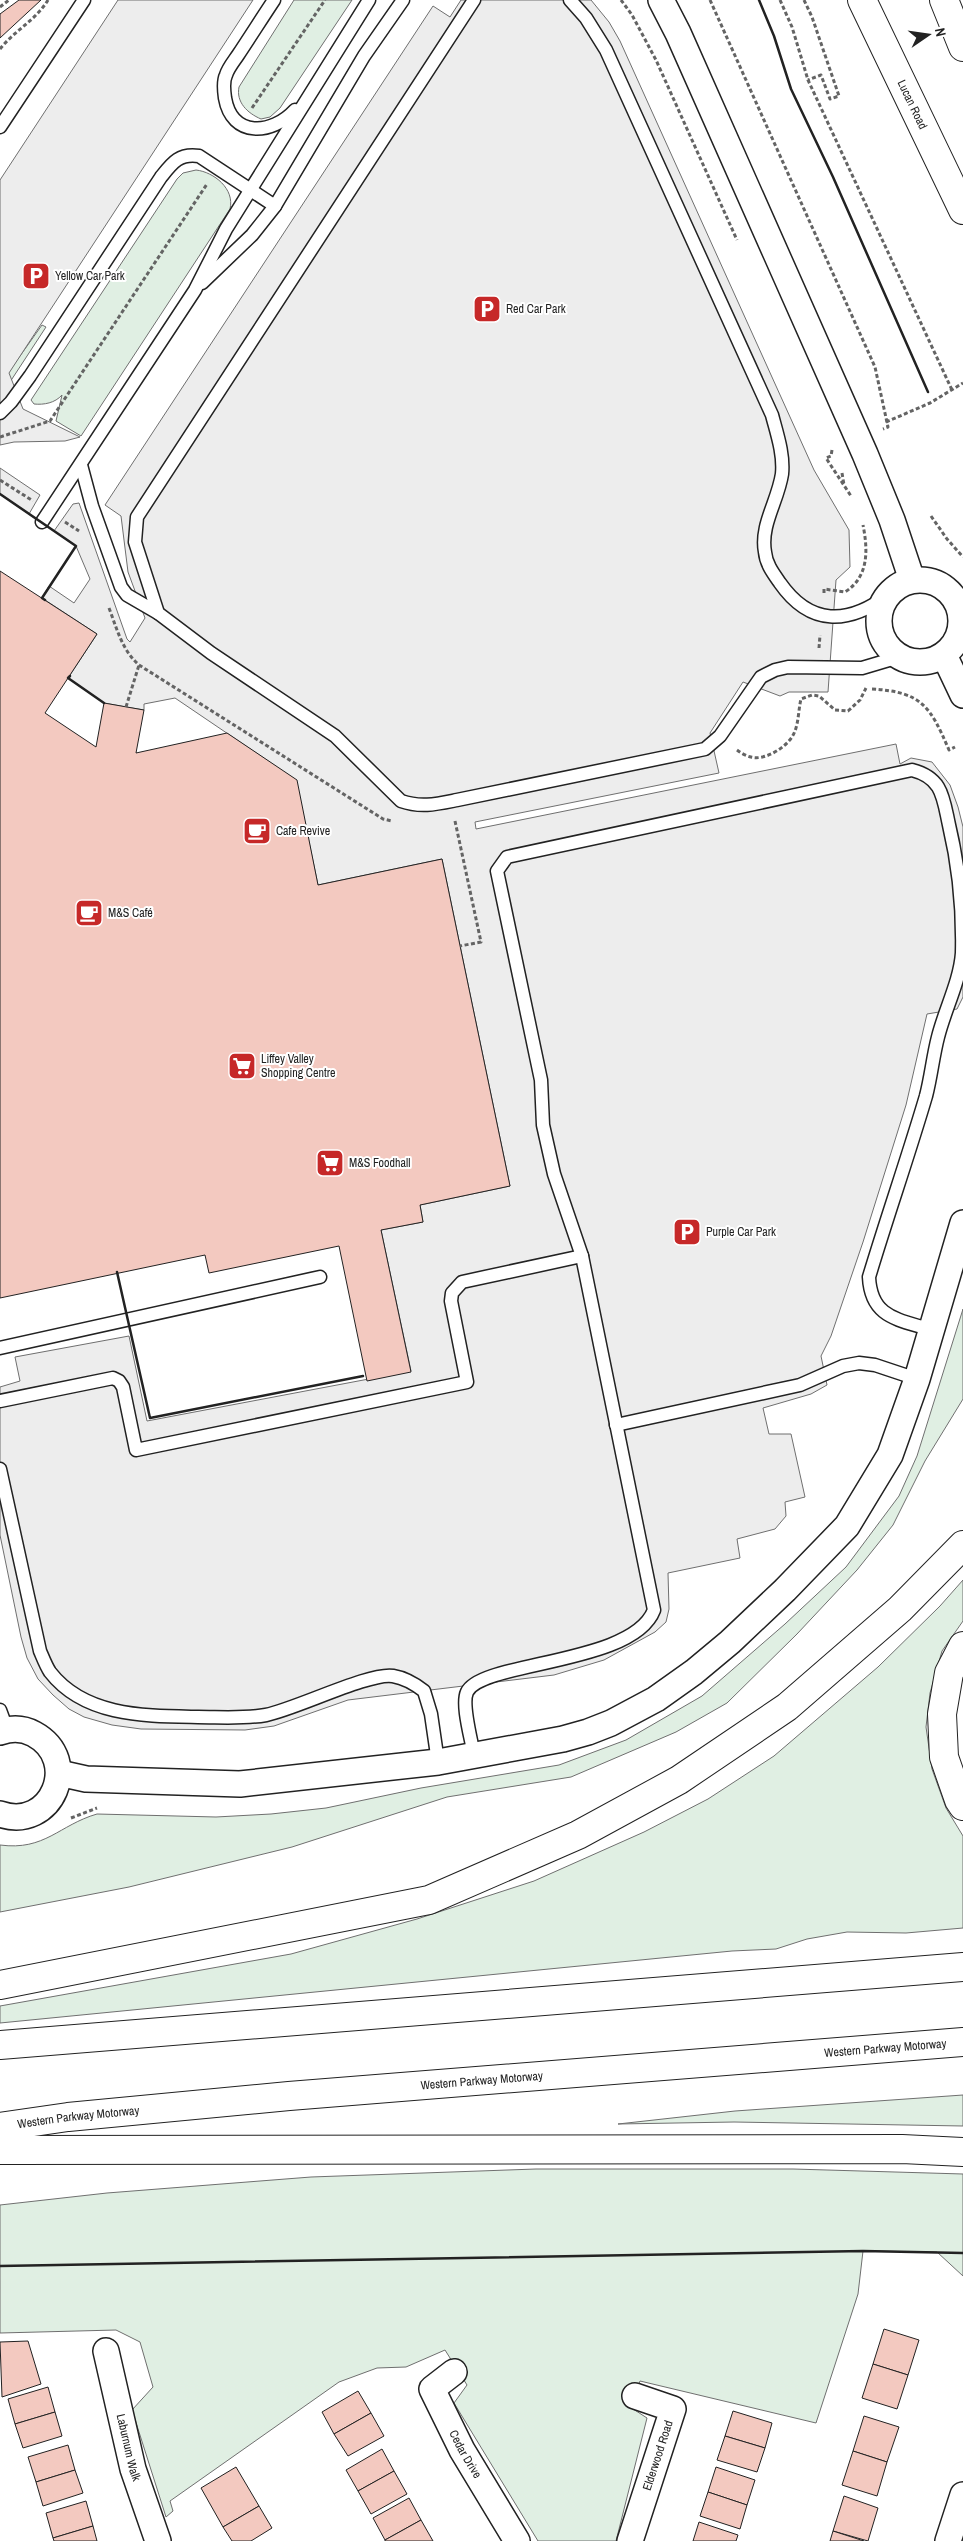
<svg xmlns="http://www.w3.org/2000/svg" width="963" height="2541" viewBox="0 0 963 2541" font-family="'Archivo Narrow',sans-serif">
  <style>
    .green { fill: #e0efe3; stroke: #6f6f6f }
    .parking { fill: #ededed; stroke: #6f6f6f }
    .building { fill: #f3c9c0; stroke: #222 }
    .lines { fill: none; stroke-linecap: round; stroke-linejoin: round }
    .lane-casing { stroke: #222; stroke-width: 15 }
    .street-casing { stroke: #222; stroke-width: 28 }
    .highway-casing { stroke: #222; stroke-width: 30 }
    .path { stroke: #646464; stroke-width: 3; stroke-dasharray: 4 2.5; stroke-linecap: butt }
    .lane { stroke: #fff; stroke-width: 12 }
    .street { stroke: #fff; stroke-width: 25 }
    .highway { stroke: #fff; stroke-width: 28 }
    .wall { stroke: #222; stroke-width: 2.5 }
    .labels { text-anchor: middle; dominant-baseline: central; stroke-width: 4; stroke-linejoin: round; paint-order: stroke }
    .street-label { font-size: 12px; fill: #222; stroke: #fff }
    .poi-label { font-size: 12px; fill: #222; stroke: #fff; text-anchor: start }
  </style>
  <rect width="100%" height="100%" fill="#fff"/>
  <g class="green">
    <path d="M 294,0 L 352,0 L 280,108 L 270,117 L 261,119 C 247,113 236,102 239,87 Z"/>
    <path d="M 196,170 C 214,172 235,189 230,209 L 81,436 L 56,421 L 62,395 C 55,403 44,405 34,404 L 31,400 L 177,179 L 183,173 Z"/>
    <polygon points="42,325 46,327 10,382 5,377"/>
    <path d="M 963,1309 L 963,1399 L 925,1461 L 893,1525 L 857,1570 L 797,1634 L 727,1703 L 676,1732 L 571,1777 L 447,1797 L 292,1847 L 129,1887 L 0,1912 L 0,1845 C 45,1851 59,1825 97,1814 L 216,1817 L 271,1814 L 326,1808 L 421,1788 L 559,1765 L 626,1740 L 702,1696 L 785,1624 L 846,1567 L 899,1496 L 917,1456 Z"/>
    <polygon points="963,1580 963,1621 942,1651 930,1693 926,1727 932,1769 946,1808 963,1836 963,1928 906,1933 847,1932 807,1939 776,1949 732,1951 0,2023 0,2006 291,1954 417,1919 534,1881 644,1832 708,1799 774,1756 878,1667 940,1606"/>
    <polygon points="963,2095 963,2126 734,2122 618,2124 735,2111"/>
    <polygon points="536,2169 793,2169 963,2174 963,2276 937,2252 863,2251 858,2294 816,2423 640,2381 630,2407 647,2418 616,2541 538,2541 454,2403 467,2385 445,2350 406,2367 377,2368 339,2382 170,2501 173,2511 166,2517 132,2410 153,2387 140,2342 116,2330 0,2333 0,2205 107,2193 311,2177"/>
  </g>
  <g class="parking">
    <polygon points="118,0 253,0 9,373 23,409 80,437 65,441 14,442 0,445 0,180"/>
    <polygon points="461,0 591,0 609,22 620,41 814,470 849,530 850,567 836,580 828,692 789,692 780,696 743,682 710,733 719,773 475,822 476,829 896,744 900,764 911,758 932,762 950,785 958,807 963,827 963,997 957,1009 927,1014 906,1105 863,1242 831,1336 821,1356 827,1385 811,1394 763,1408 769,1434 791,1434 805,1497 785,1502 786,1516 775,1529 737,1539 740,1558 668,1573 669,1609 666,1622 655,1632 604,1660 554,1675 348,1700 274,1726 245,1730 141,1729 112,1725 84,1717 69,1709 53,1695 38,1679 27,1658 21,1637 0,1535 0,1387 20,1381 15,1357 129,1336 147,1421 411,1371 381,1230 423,1222 420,1205 510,1186 442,859 318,885 296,780 175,698 144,704 144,710 126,707 104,703 68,678 97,634 42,598 49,586 74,603 90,579 76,546 54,531 73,504 79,503 127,639 130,642 145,618 128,572 121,516 105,505 433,6 450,17"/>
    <polygon points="0,468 40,495 29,514 0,494"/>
  </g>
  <g class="building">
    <polygon points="19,0 41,0 0,38 0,14"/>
    <polygon points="0,571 97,634 45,713 96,747 104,703 144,710 136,753 227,733 297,780 318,885 442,859 510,1186 420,1205 423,1222 381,1230 411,1372 367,1381 339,1246 209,1273 205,1255 0,1298"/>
    <polygon points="884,2329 919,2340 908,2375 873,2364"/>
    <polygon points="28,2341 41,2384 2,2397 0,2342"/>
    <polygon points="873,2364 908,2375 897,2409 862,2398"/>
    <polygon points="48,2387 55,2412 15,2424 8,2399"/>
    <polygon points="358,2391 371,2413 334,2434 322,2412"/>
    <polygon points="733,2411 772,2423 765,2448 725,2436"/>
    <polygon points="55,2412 62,2436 23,2448 15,2424"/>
    <polygon points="371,2413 384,2436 348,2456 334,2434"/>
    <polygon points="864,2416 899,2427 887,2462 853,2451"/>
    <polygon points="725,2436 765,2448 757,2472 717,2460"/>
    <polygon points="68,2445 75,2470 36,2482 28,2457"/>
    <polygon points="382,2449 394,2471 358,2491 346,2470"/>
    <polygon points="853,2451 887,2462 877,2496 842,2485"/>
    <polygon points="236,2467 259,2506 223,2527 201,2488"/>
    <polygon points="716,2467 755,2480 747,2505 708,2492"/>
    <polygon points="75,2470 83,2493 43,2506 36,2482"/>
    <polygon points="394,2471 407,2494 371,2514 358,2491"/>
    <polygon points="708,2492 747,2505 740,2529 700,2516"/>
    <polygon points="844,2496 878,2508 868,2541 833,2531"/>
    <polygon points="409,2498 421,2520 385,2540 373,2518"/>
    <polygon points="86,2501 93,2526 53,2538 46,2513"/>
    <polygon points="259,2506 272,2528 251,2541 232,2541 223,2527"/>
    <polygon points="421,2520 433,2541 385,2541 385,2540"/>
    <polygon points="699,2522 738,2535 736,2541 693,2541"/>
    <polygon points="93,2526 97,2541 54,2541 53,2538"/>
    <polygon points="833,2531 864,2541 830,2541"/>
  </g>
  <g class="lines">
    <defs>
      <g id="lane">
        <path d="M 274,0 C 262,18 250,37 238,55 C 234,61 228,68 226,75 C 223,81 224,91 225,98 C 232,138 272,135 295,110"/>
        <path d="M 474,0 L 137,517 L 135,542 L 158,613 L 211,653 L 335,736 L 401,801 C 421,808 437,804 457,800 L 705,749 L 720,736 L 761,677 L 775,670 L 788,667 L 862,668 L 899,657"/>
        <path d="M 570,0 L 586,18 L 606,50 L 772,415 C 777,434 784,454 782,474 C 778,501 760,525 765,552 C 766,564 773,573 780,583 C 810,626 848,625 888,595"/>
        <polyline points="0,127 84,0"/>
        <polyline points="202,283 252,235 275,206 364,56 403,0"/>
        <path d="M 0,413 L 11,402 L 30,376 L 161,177 C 172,163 179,153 199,156 L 275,206"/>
        <polyline points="81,465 92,506 121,587 127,595 158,613"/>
        <polyline points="42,522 195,290 226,229 369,0"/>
        <polyline points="0,1348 320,1277"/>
        <polyline points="0,1401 113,1378 119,1381 123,1387 136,1450 467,1382 451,1301 452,1293 462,1282 582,1256"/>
        <polyline points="616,1425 800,1385 843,1366 859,1363 875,1365 917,1379"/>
        <path d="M 0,1469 L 40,1651 C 43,1658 46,1666 50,1672 C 85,1717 146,1716 198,1717 C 220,1717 244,1719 266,1715 C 296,1709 370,1672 393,1676 C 405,1678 415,1684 424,1691 L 431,1714 L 438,1762"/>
        <polyline points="0,1710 7,1729"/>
        <path d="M 474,1756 C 472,1741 461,1705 467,1692 C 481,1661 633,1665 654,1610 L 582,1256 L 554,1174 L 543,1125 L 541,1080 L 497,871 L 507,857 L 912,770 C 943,778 943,798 949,825 C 959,867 963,910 962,953 C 960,981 945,1009 938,1037 C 933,1056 931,1077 926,1096 C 908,1157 887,1217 869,1277 C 871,1318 898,1319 931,1330"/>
      </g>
      <g id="street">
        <polyline points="661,0 678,33 865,454 892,520 912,580"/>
        <circle cx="920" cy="621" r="41"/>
        <polyline points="944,655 963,695"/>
        <path d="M 0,1732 C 11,1728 23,1728 34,1734 C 82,1760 52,1832 0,1814"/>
        <polyline points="59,1773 86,1779 240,1784 438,1762 563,1739 588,1732 611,1723 656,1699 694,1672 730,1642 785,1590 847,1526 890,1455 917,1379 963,1223"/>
        <path id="s1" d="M 106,2351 L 133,2469 L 158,2541"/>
        <path id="s2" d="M 454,2372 L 432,2389 L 462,2450 L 517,2541"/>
        <path id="s3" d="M 630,2541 L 673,2409 L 635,2396"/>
        <polyline points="948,2541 963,2495"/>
      </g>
      <g id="highway">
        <path id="s4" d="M 862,0 L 963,210"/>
        <polyline points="944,0 963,47"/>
        <polyline points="963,1646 949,1673 942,1714 944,1757 959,1800 963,1806"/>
        <polyline points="0,1985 429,1900 578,1835 679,1780 787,1707 900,1609 963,1545"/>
        <polyline points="0,2045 963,1967"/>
        <path id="s5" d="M 0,2127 L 68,2117 L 289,2096 L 963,2042"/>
        <polyline points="0,2150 902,2149 963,2152"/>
      </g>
    </defs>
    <use href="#lane" class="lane-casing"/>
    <use href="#street" class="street-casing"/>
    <use href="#highway" class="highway-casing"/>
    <g class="path">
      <polyline points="621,0 632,15 656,60 737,240"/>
      <polyline points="710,0 875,367 888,427 883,429"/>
      <polyline points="780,0 792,27 808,80 952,390"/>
      <polyline points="804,0 812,17 839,96 830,99 821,75 808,80"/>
      <polyline points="0,7 9,0"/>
      <path d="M 0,49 C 14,31 36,20 48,0"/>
      <polyline points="252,108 325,0"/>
      <polyline points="886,422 930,403 963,383"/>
      <polyline points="0,437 50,421 207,184"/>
      <polyline points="832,450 831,456 826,458 851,496"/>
      <polyline points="842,473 844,485"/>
      <polyline points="0,480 33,501"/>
      <polyline points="931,516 947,539 963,557"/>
      <polyline points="65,522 79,531"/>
      <path d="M 824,593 L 824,589 L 845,592 C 869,577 868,550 863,525"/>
      <path d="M 109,608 C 117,629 122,650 139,665 L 383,819 L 392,821"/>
      <polyline points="819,648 820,635"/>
      <path d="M 872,689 C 922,692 930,706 949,750 L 955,747"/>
      <polyline points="126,707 139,665"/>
      <path d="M 737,750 C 741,753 746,756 751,757 C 764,761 785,748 792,737 C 799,726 798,711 801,699 L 812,695 L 819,696 L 835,710 L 848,711 L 860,700 L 866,688"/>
      <polyline points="455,821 481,942 460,946"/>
      <polyline points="71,1818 97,1808"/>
    </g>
    <use href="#lane" class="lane"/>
    <use href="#street" class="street"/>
    <use href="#highway" class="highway"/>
    <g class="wall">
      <polyline points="759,0 774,36 791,89 833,177 928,392"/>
      <polyline points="0,494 76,546 42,598 45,600"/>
      <polyline points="70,676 68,678 104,703"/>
      <polyline points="117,1272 150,1418 363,1376"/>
      <polyline points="0,2266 863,2251 963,2253"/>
    </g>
  </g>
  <defs>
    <symbol id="parking-square" viewBox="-11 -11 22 22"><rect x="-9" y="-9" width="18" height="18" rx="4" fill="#c62828" stroke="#fff"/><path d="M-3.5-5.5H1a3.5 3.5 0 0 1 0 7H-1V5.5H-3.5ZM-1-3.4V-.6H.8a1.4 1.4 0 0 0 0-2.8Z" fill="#fff"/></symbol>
    <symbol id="cafe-square" viewBox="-11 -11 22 22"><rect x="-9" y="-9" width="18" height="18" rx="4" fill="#c62828" stroke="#fff"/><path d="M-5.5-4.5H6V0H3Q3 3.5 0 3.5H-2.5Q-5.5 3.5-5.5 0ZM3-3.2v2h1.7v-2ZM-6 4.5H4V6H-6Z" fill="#fff"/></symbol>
    <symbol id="supermarket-square" viewBox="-11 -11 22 22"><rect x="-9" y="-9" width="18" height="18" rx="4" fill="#c62828" stroke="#fff"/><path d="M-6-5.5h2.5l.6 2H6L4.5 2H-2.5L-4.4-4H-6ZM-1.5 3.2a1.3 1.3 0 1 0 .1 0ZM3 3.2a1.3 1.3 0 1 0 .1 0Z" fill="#fff"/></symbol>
  </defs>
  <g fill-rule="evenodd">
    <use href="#parking-square" x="20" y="260" width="32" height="32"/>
    <use href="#parking-square" x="471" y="293" width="32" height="32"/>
    <use href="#cafe-square" x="241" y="815" width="32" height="32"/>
    <use href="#cafe-square" x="73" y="897" width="32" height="32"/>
    <use href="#supermarket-square" x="226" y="1050" width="32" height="32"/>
    <use href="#supermarket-square" x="314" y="1147" width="32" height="32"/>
    <use href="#parking-square" x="671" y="1216" width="32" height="32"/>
  </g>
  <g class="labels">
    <g class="street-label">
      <text stroke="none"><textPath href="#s4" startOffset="116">Lucan Road</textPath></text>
      <text stroke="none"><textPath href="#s5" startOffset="889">Western Parkway Motorway</textPath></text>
      <text stroke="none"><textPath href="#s5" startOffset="484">Western Parkway Motorway</textPath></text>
      <text stroke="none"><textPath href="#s5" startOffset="79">Western Parkway Motorway</textPath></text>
      <text stroke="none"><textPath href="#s1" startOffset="99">Laburnum Walk</textPath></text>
      <text stroke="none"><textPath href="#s2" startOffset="101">Cedar Drive</textPath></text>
      <text stroke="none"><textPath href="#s3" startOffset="90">Elderwood Road</textPath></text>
    </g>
    <g class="poi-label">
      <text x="55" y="276">Yellow Car Park</text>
      <text x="506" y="309">Red Car Park</text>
      <text x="276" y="831">Cafe Revive</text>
      <text x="108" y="913">M&amp;S Café</text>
      <text x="261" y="1059">Liffey Valley<tspan x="261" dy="14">Shopping Centre</tspan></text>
      <text x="349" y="1163">M&amp;S Foodhall</text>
      <text x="706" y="1232">Purple Car Park</text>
    </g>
  </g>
  <g transform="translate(928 35) rotate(77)" stroke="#ffffff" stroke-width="4" paint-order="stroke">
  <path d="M0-4L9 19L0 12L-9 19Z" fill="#222222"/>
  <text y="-8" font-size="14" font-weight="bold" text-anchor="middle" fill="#222222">N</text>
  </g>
</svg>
